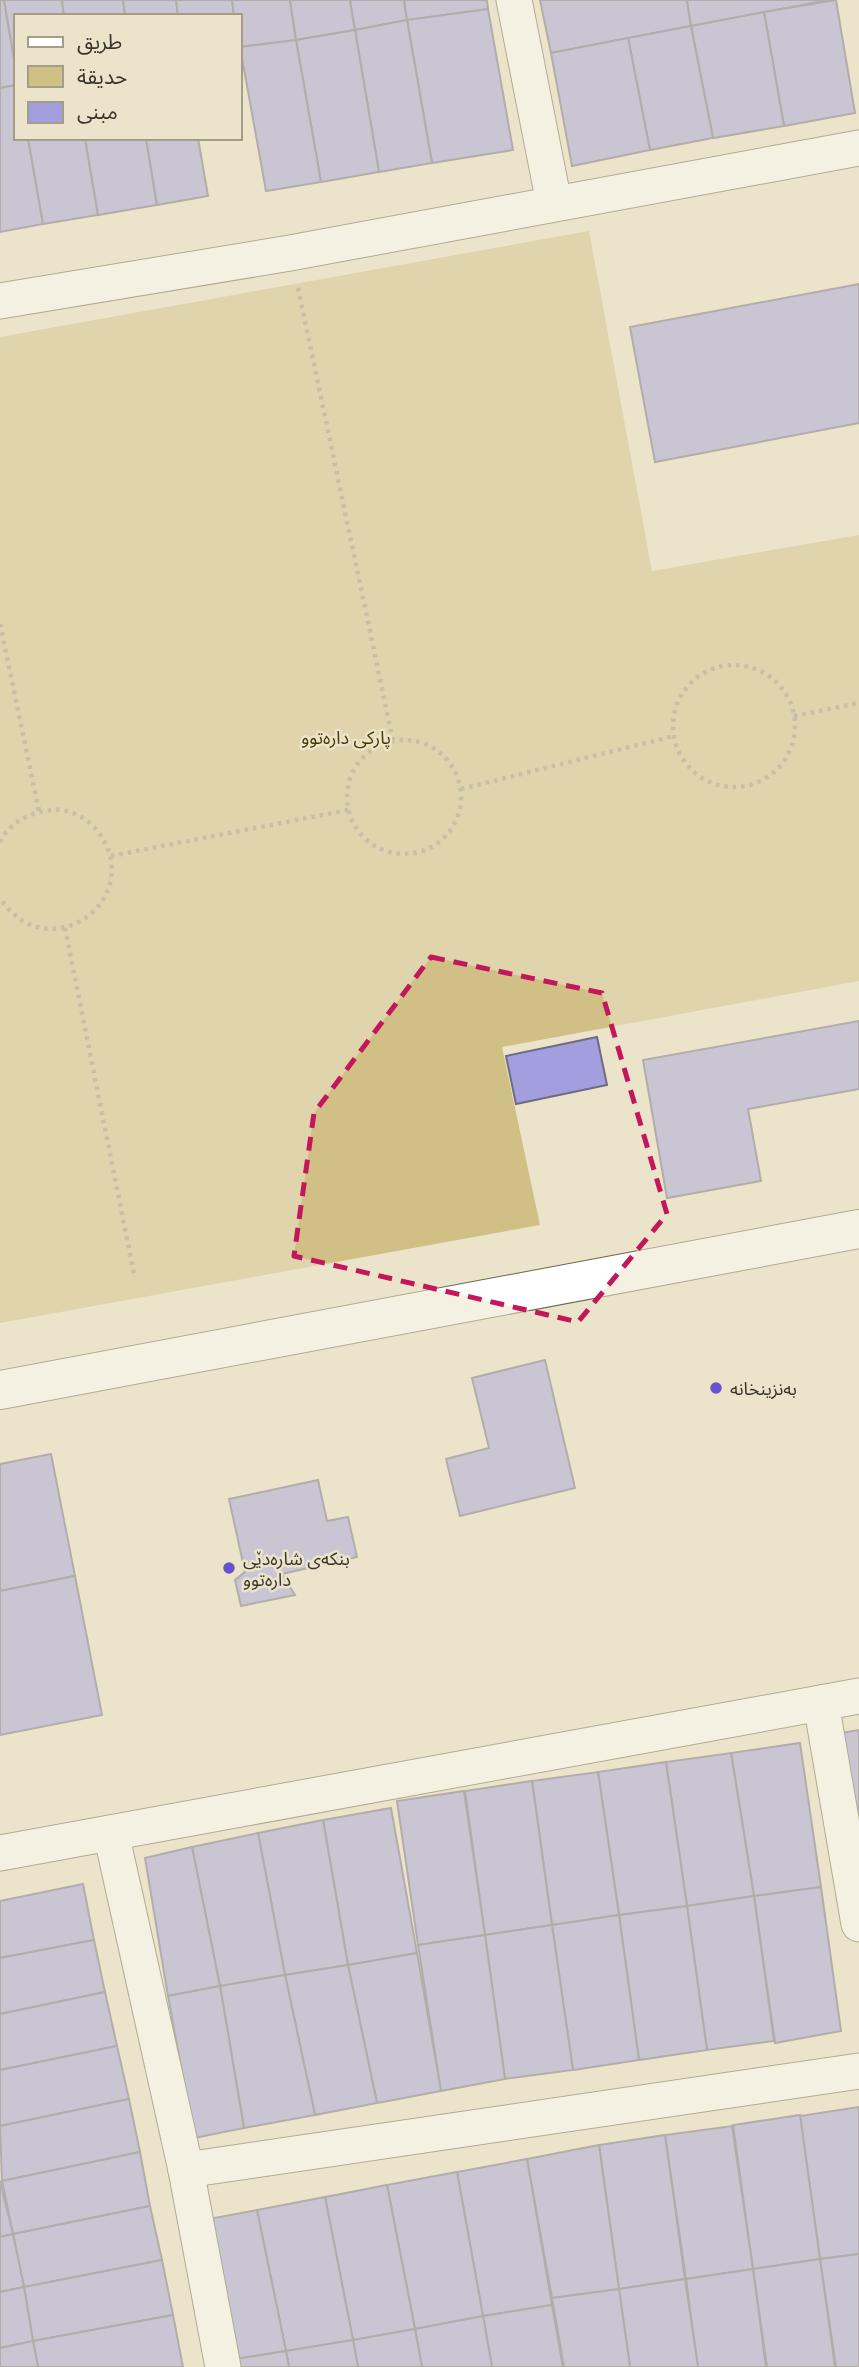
<svg xmlns="http://www.w3.org/2000/svg" width="859" height="2367" viewBox="0 0 859 2367" font-family="Roboto,'Noto Sans Arabic',sans-serif">
  <style>
    .green { fill: #d1c085 }
    .building { fill: #a39fde; stroke: #6d6c83; stroke-width: 2 }
    .lines { fill: none; stroke-linecap: round; stroke-linejoin: round }
    .street-casing { stroke: #6d6650; stroke-width: 37 }
    .secondary-casing { stroke: #6d6650; stroke-width: 40 }
    .path { stroke: #999481; stroke-width: 4.5; stroke-dasharray: 3.5 5; stroke-linecap: butt }
    .street { stroke: #fff; stroke-width: 35 }
    .secondary { stroke: #fff; stroke-width: 38 }
    .marked { fill: none; stroke: #c2185b; stroke-width: 5; stroke-dasharray: 14 9; stroke-linejoin: round }
    .poi-dot { fill: #6852cb; stroke: #ebe4ca; stroke-width: 2.5 }
    .labels { text-anchor: middle; dominant-baseline: central; stroke-width: 5; stroke-linejoin: round; paint-order: stroke }
    .park-label { font-size: 18px; fill: #473900; stroke: #ebe4ca }
    .poi-label { font-size: 18px; fill: #38352b; stroke: #ebe4ca; text-anchor: start }
  </style>
  <rect width="100%" height="100%" fill="#ebe4ca"/>
  <polygon class="green" points="589,231 652,571 859,535 859,981 502,1047 540,1225 0,1323 0,337"/>
  <g class="building">
    <polygon points="0,0 4,0 16,70 16,85 0,88"/>
    <polygon points="4,0 62,0 64,16 16,16 16,70"/>
    <polygon points="62,0 123,0 125,16 64,16"/>
    <polygon points="123,0 176,0 178,16 125,16"/>
    <polygon points="176,0 232,0 234,16 178,16"/>
    <polygon points="232,0 290,0 296,40 240,47 240,16 234,16"/>
    <polygon points="290,0 350,0 355,30 296,40"/>
    <polygon points="350,0 404,0 407,20 355,30"/>
    <polygon points="404,0 487,0 488,9 407,20"/>
    <polygon points="540,0 687,0 691,26 551,53"/>
    <polygon points="687,0 829,0 691,26"/>
    <polygon points="836,0 855,113 784,126 764,12"/>
    <polygon points="488,9 513,150 432,163 407,20"/>
    <polygon points="764,12 784,126 713,138 691,26"/>
    <polygon points="407,20 432,163 379,172 355,30"/>
    <polygon points="691,26 713,138 650,150 628,38"/>
    <polygon points="355,30 379,172 321,182 296,40"/>
    <polygon points="628,38 650,150 572,166 551,53"/>
    <polygon points="296,40 321,182 266,191 240,47"/>
    <polygon points="16,85 16,138 28,138 43,224 0,232 0,88"/>
    <polygon points="28,138 85,138 98,215 43,224"/>
    <polygon points="85,138 146,138 157,205 98,215"/>
    <polygon points="146,138 198,138 208,196 157,205"/>
    <polygon points="859,284 859,423 655,462 630,327"/>
    <polygon points="859,1021 859,1089 748,1109 761,1181 667,1198 643,1060"/>
    <polygon points="597,1037 607,1085 516,1104 506,1056"/>
    <polygon points="545,1360 575,1488 460,1516 446,1459 489,1448 472,1378"/>
    <polygon points="51,1454 75,1576 0,1591 0,1464"/>
    <polygon points="318,1480 327,1521 348,1517 357,1557 282,1574 295,1595 241,1606 235,1580 245,1572 229,1499"/>
    <polygon points="75,1576 102,1715 0,1735 0,1591"/>
    <polygon points="859,1730 859,1837 841,1733"/>
    <polygon points="800,1743 821,1887 754,1896 731,1753"/>
    <polygon points="731,1753 754,1896 687,1906 666,1762"/>
    <polygon points="666,1762 687,1906 619,1915 598,1772"/>
    <polygon points="598,1772 619,1915 552,1925 532,1781"/>
    <polygon points="532,1781 552,1925 485,1935 465,1791"/>
    <polygon points="464,1791 485,1935 418,1945 397,1801"/>
    <polygon points="391,1808 417,1953 348,1965 323,1820"/>
    <polygon points="323,1820 348,1965 285,1975 258,1833"/>
    <polygon points="258,1833 285,1975 220,1986 192,1847"/>
    <polygon points="192,1847 220,1986 168,1996 145,1858"/>
    <polygon points="83,1884 94,1940 0,1958 0,1901"/>
    <polygon points="821,1887 841,2031 775,2043 754,1896"/>
    <polygon points="754,1896 774,2041 707,2050 687,1906"/>
    <polygon points="687,1906 707,2050 639,2060 619,1915"/>
    <polygon points="619,1915 639,2060 573,2070 552,1925"/>
    <polygon points="552,1925 573,2070 505,2079 485,1935"/>
    <polygon points="485,1935 505,2079 441,2091 418,1945"/>
    <polygon points="94,1940 105,1992 0,2014 0,1958"/>
    <polygon points="417,1953 441,2091 377,2103 348,1965"/>
    <polygon points="348,1965 377,2103 315,2115 285,1975"/>
    <polygon points="285,1975 315,2115 244,2128 220,1986"/>
    <polygon points="220,1986 244,2128 194,2138 168,1996"/>
    <polygon points="105,1992 117,2046 0,2070 0,2014"/>
    <polygon points="117,2046 129,2099 0,2126 0,2070"/>
    <polygon points="129,2099 140,2152 2,2181 0,2126"/>
    <polygon points="859,2107 859,2254 820,2259 800,2116"/>
    <polygon points="800,2115 820,2259 753,2269 733,2125"/>
    <polygon points="732,2126 753,2269 686,2279 665,2135"/>
    <polygon points="665,2135 685,2279 619,2289 599,2145"/>
    <polygon points="599,2145 619,2289 552,2298 527,2159"/>
    <polygon points="140,2152 150,2206 13,2234 2,2181"/>
    <polygon points="527,2159 552,2305 483,2316 457,2172"/>
    <polygon points="457,2172 483,2316 415,2329 387,2185"/>
    <polygon points="0,2181 13,2234 0,2237"/>
    <polygon points="387,2185 415,2329 353,2340 325,2197"/>
    <polygon points="325,2197 353,2340 286,2351 257,2210"/>
    <polygon points="150,2206 162,2260 24,2287 13,2234"/>
    <polygon points="257,2210 286,2351 236,2359 209,2219"/>
    <polygon points="13,2234 24,2287 0,2292 0,2237"/>
    <polygon points="859,2254 859,2367 836,2367 820,2259"/>
    <polygon points="820,2259 835,2367 767,2367 753,2269"/>
    <polygon points="162,2260 173,2315 33,2341 24,2287"/>
    <polygon points="753,2269 766,2367 698,2367 686,2279"/>
    <polygon points="685,2279 698,2367 630,2367 619,2289"/>
    <polygon points="24,2287 33,2341 0,2348 0,2292"/>
    <polygon points="619,2289 630,2367 564,2367 552,2298"/>
    <polygon points="552,2305 563,2367 492,2367 483,2316"/>
    <polygon points="173,2315 183,2367 38,2367 33,2341"/>
    <polygon points="483,2316 492,2367 422,2367 415,2329"/>
    <polygon points="415,2329 422,2367 358,2367 353,2340"/>
    <polygon points="353,2340 358,2367 289,2367 286,2351"/>
    <polygon points="33,2341 38,2367 0,2367 0,2348"/>
    <polygon points="286,2351 289,2367 238,2367 236,2359"/>
  </g>
  <g class="lines">
    <defs>
      <g id="street">
        <polyline points="514,0 554,203"/>
        <polyline points="0,301 290,253 859,148"/>
        <polyline points="821,1703 859,1924"/>
        <polyline points="111,1833 186,2170 223,2367"/>
        <polyline points="0,1853 859,1696"/>
        <polyline points="186,2170 859,2071"/>
      </g>
      <polyline id="secondary" points="0,1390 859,1229"/>
    </defs>
    <use href="#street" class="street-casing"/>
    <use href="#secondary" class="secondary-casing"/>
    <g class="path">
      <polyline points="298,288 393,741"/>
      <polyline points="0,624 39,811"/>
      <circle cx="734" cy="726" r="61"/>
      <polyline points="794,716 859,703"/>
      <circle cx="404" cy="797" r="57"/>
      <polyline points="461,789 674,736"/>
      <path d="M 0,842 C 10,822 30,812 52,810 C 67,808 86,817 95,828 C 152,896 49,973 0,898"/>
      <polyline points="111,856 348,810"/>
      <polyline points="65,928 134,1274"/>
    </g>
    <use href="#street" class="street"/>
    <use href="#secondary" class="secondary"/>
  </g>
  <path d="M0 0H859V2367H0ZM 431,957 L 602,993 L 667,1214 L 578,1322 L 294,1256 L 314,1113 Z" fill="#ebe4ca" fill-opacity=".55" fill-rule="evenodd"/>
  <path class="marked" d="M 431,957 L 602,993 L 667,1214 L 578,1322 L 294,1256 L 314,1113 Z"/>
  <g class="poi-dot">
    <circle cx="716" cy="1388" r="7"/>
    <circle cx="229" cy="1568" r="7"/>
  </g>
  <g class="labels">
    <g class="park-label">
      <text x="346" y="737">پارکی دارەتوو</text>
    </g>
    <g class="poi-label">
      <text x="730" y="1388">بەنزینخانە</text>
      <text x="243" y="1558">بنکەی شارەدێی<tspan x="243" dy="21">دارەتوو</tspan></text>
    </g>
  </g>
  <rect x="14" y="14" width="228" height="126" fill="#ebe4ca" stroke="#a39e8a" stroke-width="2"/>
  <rect x="28" y="37" width="35" height="10" fill="#ffffff" stroke="#a39e8a" stroke-width="2"/>
  <text x="77" y="49" font-size="21" fill="#38352b">طريق</text>
  <rect x="28" y="66" width="35" height="21" fill="#d1c085" stroke="#a39e8a" stroke-width="2"/>
  <text x="77" y="84" font-size="21" fill="#38352b">حديقة</text>
  <rect x="28" y="102" width="35" height="21" fill="#a39fde" stroke="#a39e8a" stroke-width="2"/>
  <text x="77" y="119" font-size="21" fill="#38352b">مبنى</text>
</svg>
